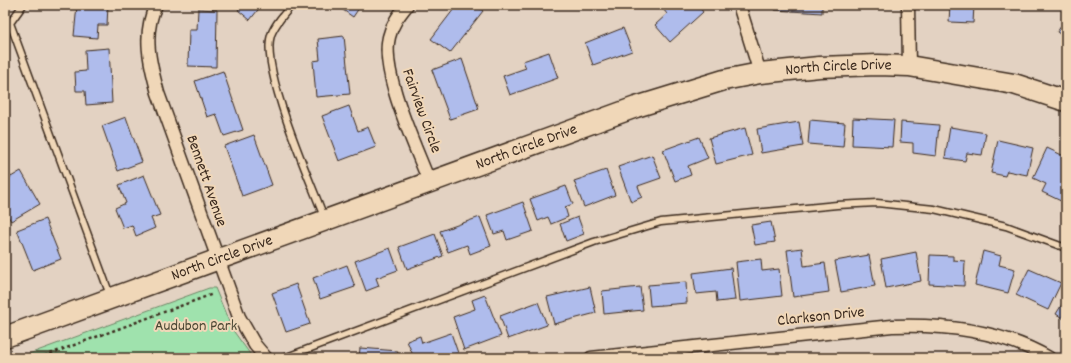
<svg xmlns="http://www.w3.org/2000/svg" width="1071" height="363" viewBox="0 0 1071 363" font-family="Dekko,sans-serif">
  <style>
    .green { fill: #9fe2ad; stroke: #6d8666 }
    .building { fill: #afbcec; stroke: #3b2a1e }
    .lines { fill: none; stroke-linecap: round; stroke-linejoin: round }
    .service-casing { stroke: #3b2a1e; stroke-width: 9 }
    .minor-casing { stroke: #3b2a1e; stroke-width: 15 }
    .primary-casing { stroke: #3b2a1e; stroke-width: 23 }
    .path { stroke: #3b2a1e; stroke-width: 2.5; stroke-dasharray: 3 3; stroke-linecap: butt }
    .service { stroke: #f0d7b8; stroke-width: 6 }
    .minor { stroke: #f0d7b8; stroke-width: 12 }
    .primary { stroke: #f0d7b8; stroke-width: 20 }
    .labels { text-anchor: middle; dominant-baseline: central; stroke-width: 4; stroke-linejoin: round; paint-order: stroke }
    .street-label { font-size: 16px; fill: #3b2a1e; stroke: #f0d7b8 }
    .park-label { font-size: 16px; fill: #4a4633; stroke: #f0d7b8 }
  </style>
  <rect width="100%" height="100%" fill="#e3d2c2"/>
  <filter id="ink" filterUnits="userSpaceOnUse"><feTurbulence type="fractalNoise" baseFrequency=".025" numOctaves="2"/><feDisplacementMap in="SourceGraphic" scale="8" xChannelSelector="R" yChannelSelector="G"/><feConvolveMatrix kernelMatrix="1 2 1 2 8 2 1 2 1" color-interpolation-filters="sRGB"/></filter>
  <g filter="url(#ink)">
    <polygon class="green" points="209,288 215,288 232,329 253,358 18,358"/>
    <g class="building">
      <polygon points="77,5 108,5 107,25 98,25 97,38 74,36"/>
      <polygon points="239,5 259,5 261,6 250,20 238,10 241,6"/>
      <polygon points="336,5 361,5 353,17"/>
      <polygon points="457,5 475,5 483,11 450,53 431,39"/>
      <polygon points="660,5 698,5 703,12 670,42 655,25 667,14"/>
      <polygon points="775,5 822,5 822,13 775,10"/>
      <polygon points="950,5 974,5 973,23 949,22"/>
      <polygon points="198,9 217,10 216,67 188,66 189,30 197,30"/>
      <polygon points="1066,19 1066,38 1057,32"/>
      <polygon points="623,28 632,51 593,65 585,43"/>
      <polygon points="344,36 350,94 316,97 313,61 320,60 318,39"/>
      <polygon points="109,48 112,103 86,105 85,91 76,91 75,72 86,71 85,50"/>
      <polygon points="549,52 558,78 510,95 503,76 526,68 523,61"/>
      <polygon points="462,59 479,109 450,119 432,70"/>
      <polygon points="223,71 243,130 224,136 216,114 207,117 195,81"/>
      <polygon points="349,106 358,131 368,127 376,147 339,161 322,116"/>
      <polygon points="126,117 142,162 118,171 102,126"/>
      <polygon points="853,118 894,120 892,147 852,145"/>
      <polygon points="810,120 845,123 843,147 808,144"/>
      <polygon points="799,122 803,146 761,153 757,129"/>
      <polygon points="901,122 939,125 936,156 913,153 913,143 900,142"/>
      <polygon points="950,127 986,133 982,155 967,153 965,161 945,158"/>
      <polygon points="745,128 752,155 716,164 709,138"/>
      <polygon points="254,135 272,185 242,196 224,146"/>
      <polygon points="699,137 708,158 688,166 691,175 675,181 663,150"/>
      <polygon points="998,140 1033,148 1027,175 1007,171 1005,176 991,173"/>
      <polygon points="1047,148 1066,157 1066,196 1063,202 1042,192 1046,184 1033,178"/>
      <polygon points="652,155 661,178 638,186 642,197 631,202 618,167"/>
      <polygon points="5,167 11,177 21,171 40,204 11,221 5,211"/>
      <polygon points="606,170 615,195 584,207 574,181"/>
      <polygon points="144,175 160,215 151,218 155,228 136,236 132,225 123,228 115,208 126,203 119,185"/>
      <polygon points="566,186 573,204 565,207 568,217 551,224 548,217 538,221 530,199"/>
      <polygon points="523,202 533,231 507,240 504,231 494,234 487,215"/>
      <polygon points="480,217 491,246 470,254 467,245 448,252 440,231"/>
      <polygon points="578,217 584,234 566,241 560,224"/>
      <polygon points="45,219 61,259 33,270 17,230"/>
      <polygon points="771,222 775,242 755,245 751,225"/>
      <polygon points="435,234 443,256 407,269 399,247"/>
      <polygon points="390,248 398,270 376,278 379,286 366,291 355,261"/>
      <polygon points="802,248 804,266 825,263 829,292 793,297 787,250"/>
      <polygon points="983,251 1001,256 999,265 1015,269 1008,293 975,285"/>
      <polygon points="916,252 921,281 886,288 881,259"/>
      <polygon points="869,255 875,286 841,292 835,261"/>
      <polygon points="930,255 953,256 953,260 965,261 964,286 929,284"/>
      <polygon points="761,259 762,271 779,269 782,296 740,301 736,262"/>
      <polygon points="347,265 355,287 320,299 313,278"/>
      <polygon points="731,268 735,300 717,302 716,292 696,294 693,273"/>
      <polygon points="1029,269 1061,283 1048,310 1016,295"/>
      <polygon points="686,282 687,303 650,306 648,285"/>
      <polygon points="296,284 310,324 286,332 272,293"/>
      <polygon points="590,287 596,313 554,324 547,297"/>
      <polygon points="640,287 643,310 604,314 602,291"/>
      <polygon points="485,295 501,336 464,350 453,317 475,309 472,300"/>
      <polygon points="1066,298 1066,320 1056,314"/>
      <polygon points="538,302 547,325 508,339 500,316"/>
      <polygon points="451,333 458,353 443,358 414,358 407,341 420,336 422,343"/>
      <polygon points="360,348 398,351 397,358 359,358"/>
    </g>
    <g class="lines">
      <defs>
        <g id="service">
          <polyline points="23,5 10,23 110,295"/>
          <path d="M 292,5 C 284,14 275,24 271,35 C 260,69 310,180 324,217"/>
          <polyline points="284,358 594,242 661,222 837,205 877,203 934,209 1006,226 1066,248"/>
        </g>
        <g id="minor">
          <path d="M 156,5 C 142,34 150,64 158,93 L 239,317 L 255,345 L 266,358"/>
          <path d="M 407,5 C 399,15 392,24 389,37 C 380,73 416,147 430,184"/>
          <polyline points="739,5 760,73"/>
          <polyline points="908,5 909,66"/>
          <path d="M 591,358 L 892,326 C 946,324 1001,330 1049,358"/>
        </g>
        <g id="primary">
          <path id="s1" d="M 5,337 L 636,107 L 724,80 L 760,73 L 819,67 L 878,65 L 909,66 L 1014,84 L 1066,101"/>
        </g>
      </defs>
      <use href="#service" class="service-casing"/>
      <use href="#minor" class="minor-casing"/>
      <use href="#primary" class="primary-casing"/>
      <polyline class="path" points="39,358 213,294"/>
      <use href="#service" class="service"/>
      <use href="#minor" class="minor"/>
      <use href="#primary" class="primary"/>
    </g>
  </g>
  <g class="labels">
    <g class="street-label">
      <text stroke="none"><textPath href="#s1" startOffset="879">North Circle Drive</textPath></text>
      <text transform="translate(421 111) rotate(70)">Fairview Circle</text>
      <text stroke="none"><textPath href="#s1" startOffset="555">North Circle Drive</textPath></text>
      <text transform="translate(206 181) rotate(71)">Bennett Avenue</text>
      <text stroke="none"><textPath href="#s1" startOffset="231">North Circle Drive</textPath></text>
      <text transform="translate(821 317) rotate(-6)">Clarkson Drive</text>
    </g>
    <g class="park-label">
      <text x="196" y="326">Audubon Park</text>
    </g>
  </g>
  <rect width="1071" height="363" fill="none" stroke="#f0d7b8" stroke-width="20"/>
  <rect x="10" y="10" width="1051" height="343" fill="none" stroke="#3b2a1e" stroke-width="1.5" filter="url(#ink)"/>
</svg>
